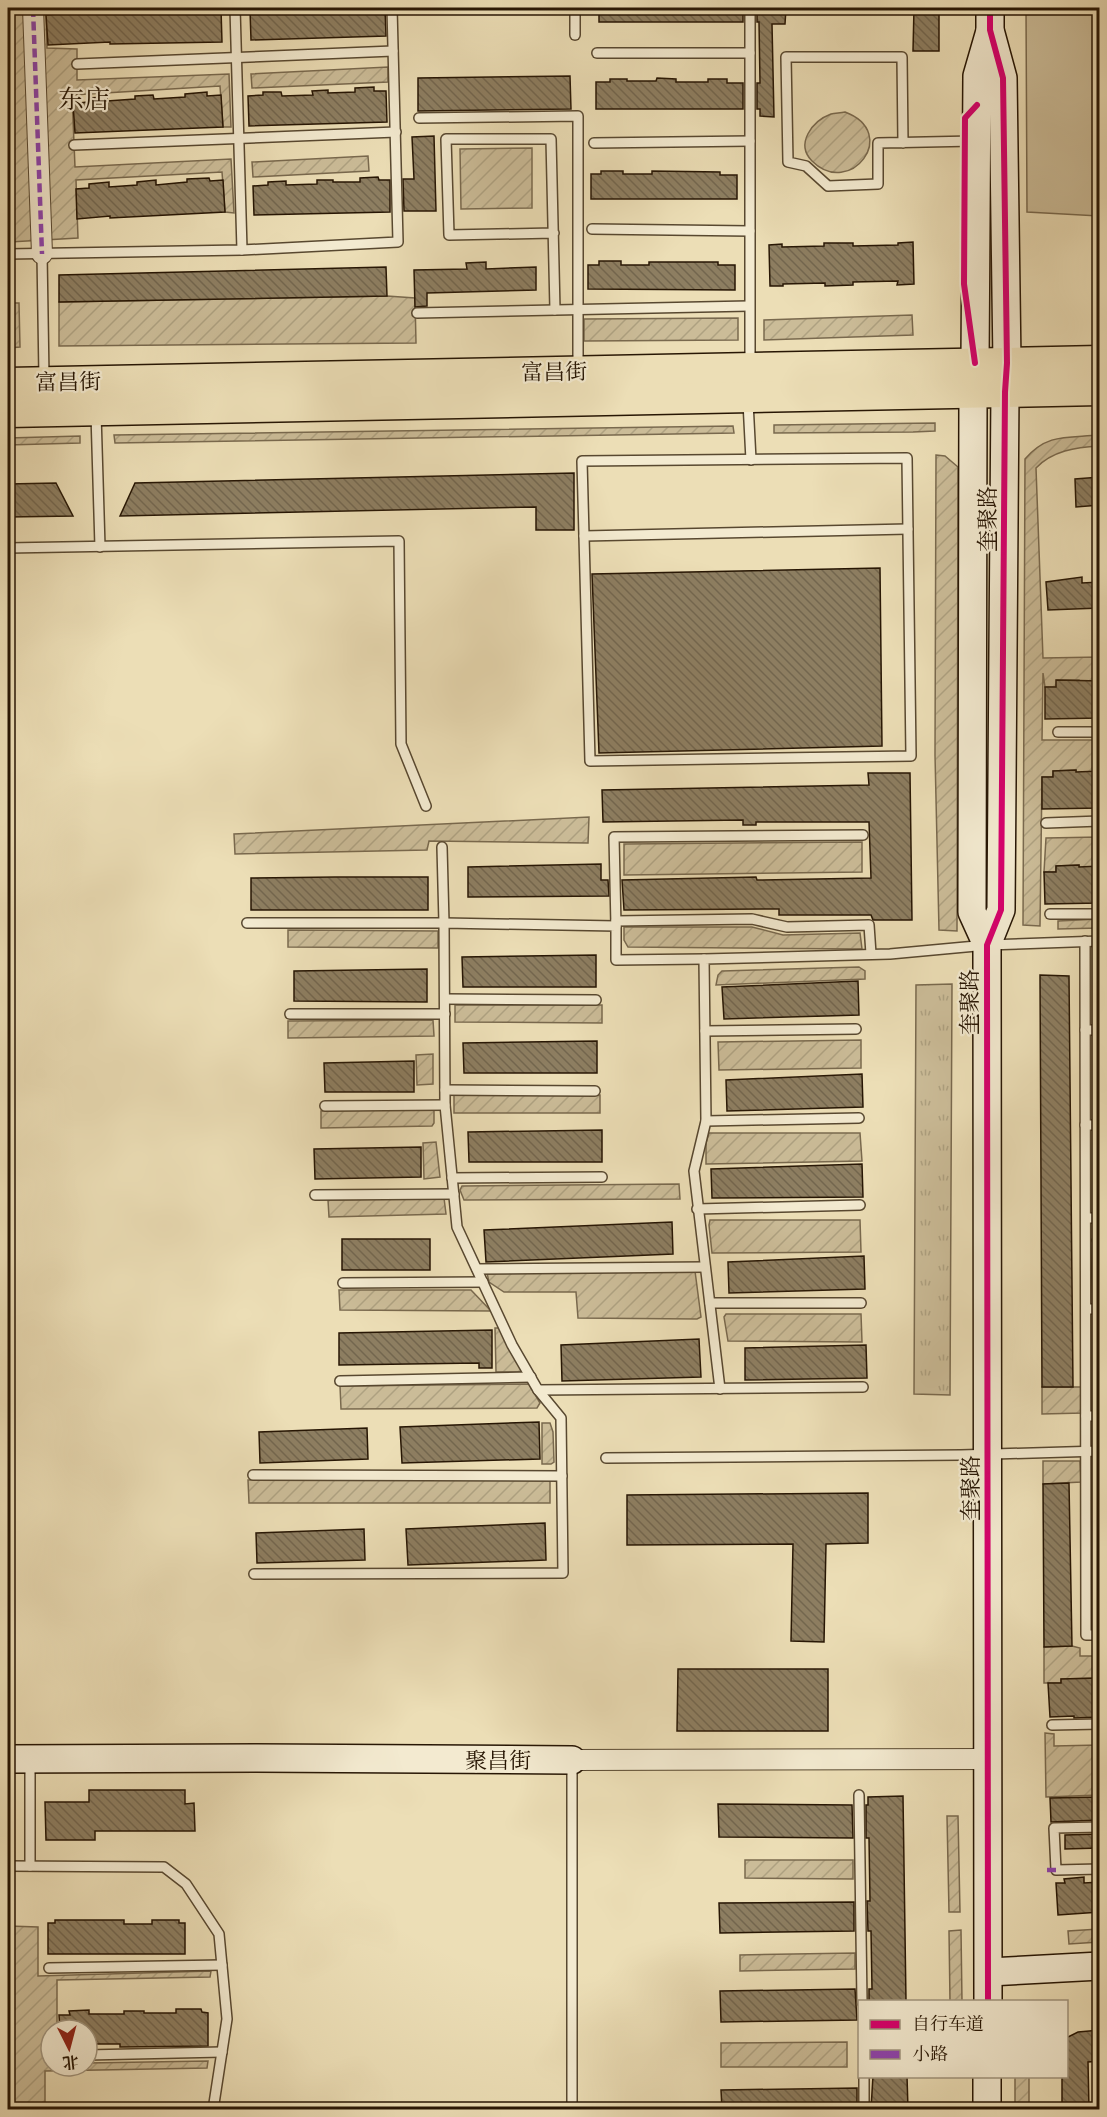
<svg xmlns="http://www.w3.org/2000/svg" width="1107" height="2117" viewBox="0 0 1107 2117" font-family="'EB Garamond','Noto Serif SC',serif">
  <style>
    .grass { fill: url(#grass-tufts); stroke: #79694e; stroke-width: 1.5 }
    .park { fill: #cbbc98; stroke: #79694e; stroke-width: 1.5 }
    .garden { fill: url(#garden-furrows); stroke: #79694e; stroke-width: 1.5 }
    .building { fill: url(#building-back-hatch); stroke: #271604; stroke-width: 1.5 }
    .lines { fill: none; stroke-linecap: round; stroke-linejoin: round }
    .lane-casing { stroke: #584830; stroke-width: 12 }
    .street-casing { stroke: #584830; stroke-width: 22 }
    .secondary-casing { stroke: #271604; stroke-width: 30 }
    .primary-casing { stroke: #271604; stroke-width: 33 }
    .lane { stroke: #f3ead0; stroke-width: 9 }
    .street { stroke: #f3ead0; stroke-width: 20 }
    .secondary { stroke: #f3ead0; stroke-width: 27 }
    .primary { stroke: #ecdeb6; stroke-width: 30 }
    .quiet { stroke: #8e44ad; stroke-width: 4.5; stroke-dasharray: 9 4.5; stroke-linecap: butt }
    .cycleway-casing { stroke: #f3ead0; stroke-width: 10 }
    .cycleway { stroke: #d6006c; stroke-width: 6 }
    .labels { text-anchor: middle; dominant-baseline: central; stroke-width: 4.5; stroke-linejoin: round; paint-order: stroke }
    .street-label { font-size: 22px; fill: #271604; stroke: #f3ead0 }
    .quarter-label { font-size: 26px; fill: #271604; stroke: #f3ead0 }
  </style>
  <defs>
    <pattern id="grass-tufts" width="24" height="20" patternUnits="userSpaceOnUse" patternTransform="scale(1.5)"><rect width="24" height="20" fill="#cbbc98"/><path d="M3 7l-1-3M5 7V3M7 7l1-3M15 17l-1-3M17 17v-4M19 17l1-3" fill="none" stroke="#aea181"/></pattern>
    <pattern id="garden-furrows" width="10" height="10" patternUnits="userSpaceOnUse" patternTransform="scale(1.5)"><rect width="10" height="10" fill="#cbbc98"/><path d="M-1 1l2-2M0 10L10 0M9 11l2-2" fill="none" stroke="#aea181"/></pattern>
    <pattern id="building-back-hatch" width="6" height="6" patternUnits="userSpaceOnUse" patternTransform="scale(1.5)"><rect width="6" height="6" fill="#8d7e61"/><path d="M-1 5l2 2M0 0l6 6M5-1l2 2" fill="none" stroke="#73664e"/></pattern>
  </defs>
  <rect width="100%" height="100%" fill="#ecdeb6"/>
  <filter id="stains"><feTurbulence type="fractalNoise" baseFrequency=".00333" numOctaves="4"/><feColorMatrix values="0 0 0 0 .2 0 0 0 0 .09 0 0 0 0 .02 0 0 0 .5 -.17"/></filter>
  <radialGradient id="worn" r=".72"><stop offset=".6" stop-color="#630" stop-opacity="0"/><stop offset="1" stop-color="#630" stop-opacity=".3"/></radialGradient>
  <polygon class="grass" points="952,984 950,1395 914,1394 916,985"/>
  <polygon class="park" points="1026,8 1099,8 1099,216 1027,212"/>
  <g class="garden">
    <polygon points="8,8 72,8 46,8 47,48 77,49 77,80 229,74 231,127 223,127 220,86 72,95 75,167 231,159 234,213 225,212 222,172 76,180 78,238 10,242 9,183 8,183 9,167"/>
    <polygon points="388,67 388,82 252,88 251,74"/>
    <path d="M 845,112 C 901,133 850,199 812,161 C 795,144 812,121 831,114 C 835,113 840,113 845,112 Z"/>
    <polygon points="532,148 532,208 461,209 460,149"/>
    <polygon points="368,156 369,171 253,177 252,162"/>
    <polygon points="387,296 415,298 416,343 59,346 59,302"/>
    <polygon points="8,303 19,303 20,347 8,348"/>
    <polygon points="912,315 913,335 764,340 764,320"/>
    <polygon points="738,318 738,340 584,341 584,319"/>
    <polygon points="935,423 935,431 913,432 774,433 774,425"/>
    <polygon points="733,426 734,433 115,443 114,435"/>
    <path d="M 1099,435 L 1099,446 C 1076,447 1052,451 1036,468 L 1043,658 L 1100,657 L 1100,681 L 1080,686 L 1079,680 L 1057,680 L 1056,687 L 1045,687 L 1043,673 L 1042,740 L 1099,740 L 1100,771 L 1076,776 L 1076,770 L 1053,771 L 1053,777 L 1042,777 L 1040,926 L 1023,925 L 1025,459 C 1047,433 1068,438 1099,435 Z"/>
    <polygon points="80,436 80,443 8,445 8,438"/>
    <polygon points="936,455 945,456 958,467 957,931 939,930 935,755"/>
    <polygon points="589,817 588,843 429,841 427,850 235,854 234,834"/>
    <polygon points="1099,837 1099,866 1079,871 1079,865 1056,866 1056,872 1044,872 1046,838"/>
    <polygon points="862,842 862,872 624,875 624,844"/>
    <polygon points="1099,919 1099,928 1058,929 1058,921"/>
    <polygon points="624,927 752,927 783,935 860,933 862,949 628,947 624,940"/>
    <polygon points="288,930 438,931 438,948 288,947"/>
    <polygon points="859,967 865,971 865,979 716,985 718,975 722,971"/>
    <polygon points="455,1005 602,1005 602,1023 455,1022"/>
    <polygon points="433,1020 434,1036 288,1038 288,1021"/>
    <polygon points="861,1040 861,1068 719,1070 718,1042"/>
    <polygon points="433,1054 433,1084 417,1085 416,1055"/>
    <rect x="454" y="1095" width="146" height="18"/>
    <polygon points="434,1109 434,1123 432,1126 321,1128 321,1111"/>
    <polygon points="709,1133 860,1133 862,1161 706,1164 706,1143"/>
    <polygon points="436,1142 440,1177 424,1179 423,1143"/>
    <polygon points="679,1184 680,1199 464,1200 460,1190 462,1186"/>
    <polygon points="444,1198 446,1214 329,1217 328,1200"/>
    <polygon points="710,1220 860,1220 861,1252 712,1253 709,1225"/>
    <polygon points="1099,1226 1099,1300 1093,1299 1090,1243"/>
    <polygon points="695,1271 701,1317 697,1319 578,1318 576,1292 504,1292 489,1282 487,1273"/>
    <polygon points="339,1290 471,1290 491,1311 340,1310"/>
    <polygon points="726,1314 861,1314 862,1342 728,1341 724,1317"/>
    <polygon points="1099,1325 1099,1386 1095,1386 1094,1326"/>
    <polygon points="495,1328 501,1328 523,1372 496,1372"/>
    <polygon points="529,1384 540,1403 537,1408 341,1409 340,1386"/>
    <polygon points="1042,1387 1082,1387 1083,1413 1042,1414"/>
    <polygon points="542,1423 550,1423 553,1432 554,1462 551,1464 542,1464"/>
    <polygon points="1043,1461 1080,1461 1081,1482 1043,1484"/>
    <polygon points="550,1479 550,1503 249,1503 248,1480"/>
    <polygon points="1072,1646 1080,1648 1080,1656 1099,1656 1100,1678 1061,1679 1061,1683 1044,1683 1044,1647"/>
    <polygon points="1045,1733 1054,1734 1054,1746 1099,1745 1099,1795 1046,1797"/>
    <polygon points="947,1816 958,1816 960,1912 949,1912"/>
    <polygon points="745,1860 853,1860 853,1879 745,1878"/>
    <polygon points="8,1926 38,1927 38,1976 211,1971 210,1977 57,1980 57,2030 51,2030 51,2066 87,2066 87,2063 208,2061 207,2068 45,2071 45,2109 8,2109"/>
    <polygon points="1099,1929 1099,1942 1069,1944 1068,1931"/>
    <polygon points="961,1930 962,2001 950,2001 949,1931"/>
    <polygon points="855,1953 855,1969 740,1971 740,1955"/>
    <polygon points="847,2042 847,2067 721,2067 721,2043"/>
    <rect x="1015" y="2077" width="14" height="32"/>
  </g>
  <g class="building">
    <polygon points="182,8 221,9 222,42 110,44 110,42 48,45 46,15 57,14 57,12 109,9 109,13 156,9 156,12 182,11"/>
    <polygon points="265,8 283,8 283,10 314,8 385,8 386,36 251,40 250,10 265,9"/>
    <rect x="599" y="8" width="144" height="14"/>
    <polygon points="757,8 786,8 785,24 772,24 774,117 760,116 760,109 757,109 757,83 760,83 759,22 757,22"/>
    <polygon points="914,8 939,8 939,51 913,51"/>
    <polygon points="570,76 571,109 418,111 418,78"/>
    <polygon points="657,78 676,79 676,82 708,82 708,79 727,79 727,83 743,83 743,109 596,109 596,82 610,82 610,79 627,79 627,81 656,81"/>
    <polygon points="374,87 374,91 386,91 387,122 249,126 248,96 263,95 263,92 281,92 282,96 313,95 312,91 328,90 328,93 355,92 355,88"/>
    <polygon points="207,92 207,96 221,95 223,127 75,133 73,104 87,102 87,98 107,97 107,101 135,99 135,96 153,95 154,99 185,97 185,94"/>
    <polygon points="434,136 436,211 404,211 403,179 414,179 412,137"/>
    <polygon points="601,171 623,171 623,174 652,174 652,171 720,172 720,175 737,175 737,199 591,199 591,174 601,174"/>
    <polygon points="378,177 379,180 390,180 390,212 254,215 253,186 268,185 268,182 286,181 286,185 317,184 317,180 333,180 333,182 360,182 360,178"/>
    <polygon points="209,178 210,181 223,180 225,212 110,218 110,216 77,219 76,189 89,188 89,184 109,182 109,187 137,185 137,182 156,180 156,185 187,182 187,179"/>
    <polygon points="913,242 914,284 897,285 898,281 853,282 853,285 825,286 825,283 783,284 783,286 770,286 769,245 782,244 782,247 824,246 824,243 853,243 853,246 898,245 898,243"/>
    <polygon points="599,261 621,261 621,265 649,265 649,262 718,262 718,265 735,265 735,290 588,289 588,265 599,265"/>
    <polygon points="486,262 486,269 536,267 536,290 427,293 427,306 415,307 414,270 467,269 466,263"/>
    <polygon points="386,267 387,296 59,302 59,275"/>
    <polygon points="574,473 574,530 536,530 536,507 120,516 135,483"/>
    <polygon points="1100,477 1100,505 1076,507 1075,479"/>
    <polygon points="56,483 73,516 8,517 8,484"/>
    <polygon points="880,568 882,746 599,753 592,574"/>
    <polygon points="1082,577 1082,583 1100,582 1100,608 1048,610 1046,582"/>
    <polygon points="1056,680 1100,681 1100,718 1045,719 1045,687 1056,687"/>
    <polygon points="1076,770 1076,772 1100,771 1100,808 1042,809 1042,777 1053,777 1053,771"/>
    <polygon points="868,773 910,773 912,920 873,920 871,915 779,915 779,909 624,910 622,880 756,877 757,880 871,878 869,822 756,822 756,825 743,825 743,820 603,822 602,790 869,785"/>
    <polygon points="601,864 601,880 608,880 609,896 468,897 468,867"/>
    <polygon points="1079,865 1079,867 1100,866 1100,903 1045,904 1044,872 1056,872 1056,866"/>
    <polygon points="336,877 428,877 428,910 251,910 251,878"/>
    <polygon points="596,955 596,987 463,987 462,957"/>
    <polygon points="427,969 427,1002 294,1001 294,971"/>
    <polygon points="1040,975 1069,976 1073,1387 1042,1387"/>
    <polygon points="858,981 859,1015 724,1019 722,987"/>
    <polygon points="597,1041 597,1073 464,1073 463,1043"/>
    <polygon points="414,1061 414,1092 325,1092 324,1063"/>
    <polygon points="862,1074 863,1107 727,1111 726,1080"/>
    <polygon points="602,1130 602,1162 469,1162 468,1132"/>
    <polygon points="421,1147 421,1177 315,1179 314,1149"/>
    <polygon points="862,1164 863,1197 712,1198 711,1169"/>
    <polygon points="672,1222 673,1254 486,1262 484,1230"/>
    <rect x="342" y="1239" width="88" height="31"/>
    <polygon points="864,1256 865,1289 729,1293 728,1262"/>
    <polygon points="492,1330 492,1368 479,1368 479,1363 339,1365 339,1333"/>
    <polygon points="699,1339 701,1377 562,1381 561,1345"/>
    <polygon points="866,1345 867,1378 745,1380 745,1348"/>
    <polygon points="539,1422 540,1459 402,1463 400,1427"/>
    <polygon points="367,1428 368,1459 260,1463 259,1432"/>
    <polygon points="1069,1483 1072,1646 1044,1647 1043,1484"/>
    <polygon points="868,1493 868,1543 826,1544 824,1642 791,1641 793,1544 627,1545 627,1495"/>
    <polygon points="545,1523 546,1560 408,1565 406,1529"/>
    <polygon points="364,1529 365,1560 257,1563 256,1533"/>
    <polygon points="678,1669 828,1669 828,1731 677,1731"/>
    <polygon points="1100,1678 1100,1717 1074,1718 1074,1716 1050,1717 1048,1683 1061,1683 1061,1679"/>
    <polygon points="89,1790 185,1790 185,1804 194,1803 195,1831 95,1831 95,1840 46,1840 45,1802 89,1802"/>
    <polygon points="903,1796 906,2001 869,2001 869,1989 872,1989 871,1931 868,1931 867,1901 870,1901 869,1838 866,1838 866,1805 868,1805 868,1797"/>
    <polygon points="1100,1797 1100,1820 1051,1822 1050,1798"/>
    <polygon points="718,1804 852,1805 853,1838 719,1837"/>
    <polygon points="1100,1834 1100,1848 1065,1849 1065,1835"/>
    <polygon points="1084,1877 1084,1883 1100,1882 1100,1912 1058,1915 1056,1883 1065,1883 1064,1879"/>
    <polygon points="854,1902 854,1931 720,1933 719,1903"/>
    <polygon points="55,1920 124,1920 124,1924 152,1924 152,1920 179,1920 179,1923 185,1923 185,1954 48,1954 48,1923 55,1923"/>
    <polygon points="855,1989 857,2020 721,2022 720,1991"/>
    <polygon points="176,2009 201,2009 202,2012 208,2013 208,2046 120,2047 120,2044 87,2044 87,2030 60,2030 59,2015 70,2015 69,2011 89,2010 89,2014 124,2014 124,2011 144,2011 144,2013 176,2013"/>
    <polygon points="1100,2030 1100,2061 1088,2062 1089,2109 1062,2109 1062,2076 1066,2076 1066,2038 1078,2032"/>
    <polygon points="873,2076 907,2076 908,2109 871,2109"/>
    <polygon points="857,2088 857,2109 722,2109 721,2090"/>
  </g>
  <g class="lines">
    <defs>
      <g id="lane">
        <polyline points="235,8 242,250"/>
        <polyline points="575,35 575,8"/>
        <polyline points="597,53 750,53"/>
        <polyline points="77,64 393,51"/>
        <polyline points="419,118 578,116 578,369"/>
        <polyline points="594,143 750,141"/>
        <polyline points="903,143 902,57 786,57 788,162 806,166 828,186 878,184 878,143 974,141"/>
        <polyline points="74,145 396,132"/>
        <polyline points="592,229 750,231"/>
        <polyline points="554,233 449,235 446,139 551,139 555,310"/>
        <polyline points="8,254 242,250 398,242 392,8"/>
        <polyline points="42,254 44,377"/>
        <polyline points="417,313 749,306"/>
        <polyline points="750,365 750,8"/>
        <polyline points="748,402 751,460"/>
        <polyline points="96,414 100,547"/>
        <polygon points="907,458 911,756 590,761 582,461"/>
        <polyline points="584,536 908,529"/>
        <polyline points="8,548 399,541 401,744 426,806"/>
        <polyline points="1058,732 1100,732"/>
        <polyline points="1046,823 1100,821"/>
        <polyline points="1050,914 1100,914"/>
        <polyline points="616,921 752,919 787,927 869,925 871,954"/>
        <polyline points="247,923 444,923 442,847"/>
        <polyline points="616,926 614,837 863,835"/>
        <polyline points="1085,941 1086,1635 1100,1635"/>
        <polyline points="445,999 596,1000"/>
        <polyline points="290,1014 445,1014"/>
        <polyline points="1085,1030 1100,1030"/>
        <polyline points="705,1031 856,1029"/>
        <polyline points="445,1090 595,1091"/>
        <polyline points="325,1106 445,1105"/>
        <polyline points="706,1121 859,1118"/>
        <polyline points="1085,1125 1100,1125"/>
        <polyline points="452,1178 602,1177"/>
        <polyline points="315,1195 454,1194"/>
        <polyline points="697,1209 860,1205"/>
        <polyline points="1086,1218 1100,1218"/>
        <polyline points="477,1269 705,1267"/>
        <polyline points="343,1283 483,1282"/>
        <polyline points="710,1303 861,1303"/>
        <polyline points="1086,1309 1100,1309"/>
        <polyline points="340,1381 531,1377"/>
        <polyline points="720,1389 694,1171 706,1121 704,959 890,954 987,945 1100,941"/>
        <polyline points="538,1390 863,1387"/>
        <polyline points="1086,1416 1100,1416"/>
        <polyline points="606,1458 961,1455 1100,1451"/>
        <polyline points="253,1475 562,1476"/>
        <polyline points="254,1574 563,1573 561,1418 538,1390 512,1345 457,1227 445,1105 444,923 616,926 616,960 704,959"/>
        <polyline points="1052,1725 1100,1724"/>
        <polyline points="30,1761 30,1866"/>
        <polyline points="859,1795 862,2002"/>
        <polyline points="1100,1827 1054,1828 1056,1870 1100,1869"/>
        <polyline points="8,1866 164,1867 186,1884 219,1934 227,2019 213,2110"/>
        <polyline points="49,1968 222,1965"/>
        <polyline points="87,2055 222,2052"/>
        <polyline points="864,2076 864,2110"/>
        <polyline points="572,2110 572,1761"/>
      </g>
      <g id="street">
        <polyline points="33,8 42,254"/>
        <polyline points="572,1760 988,1759"/>
      </g>
      <g id="secondary">
        <polyline points="987,945 972,912 973,393 975,363 977,76 990,31"/>
        <polyline points="8,1759 257,1758 572,1760"/>
        <polyline points="989,1972 1100,1966"/>
        <polyline points="988,2002 987,945 1001,910 1005,392 1007,363 1003,78 990,30 990,8"/>
        <polyline points="987,2110 987,2076"/>
      </g>
      <g id="primary">
        <polyline points="8,383 1100,361"/>
        <polyline points="8,412 1100,390"/>
      </g>
    </defs>
    <use href="#lane" class="lane-casing"/>
    <use href="#street" class="street-casing"/>
    <use href="#secondary" class="secondary-casing"/>
    <use href="#primary" class="primary-casing"/>
    <use href="#lane" class="lane"/>
    <use href="#street" class="street"/>
    <use href="#secondary" class="secondary"/>
    <use href="#primary" class="primary"/>
    <g class="quiet">
      <polyline points="33,8 42,254"/>
      <polyline points="1047,1870 1056,1870"/>
    </g>
    <defs>
      <g id="cycleway">
        <polyline points="975,363 964,284 965,118 977,105"/>
        <polyline points="988,2002 987,945 1001,910 1005,392 1007,363 1003,78 990,30 990,8"/>
      </g>
    </defs>
    <use href="#cycleway" class="cycleway-casing"/>
    <use href="#cycleway" class="cycleway"/>
  </g>
  <g class="labels">
    <g class="street-label">
      <text transform="translate(554 372) rotate(-1)">富昌街</text>
      <text transform="translate(68 382) rotate(-1)">富昌街</text>
      <text transform="translate(987 519) rotate(-90)">奎聚路</text>
      <text transform="translate(969 1002) rotate(-90)">奎聚路</text>
      <text transform="translate(970 1488) rotate(-90)">奎聚路</text>
      <text x="498" y="1760">聚昌街</text>
    </g>
    <g class="quarter-label">
      <text x="84" y="99">东店</text>
    </g>
  </g>
  <rect width="1107" height="2117" fill="none" stroke="#ecdeb6" stroke-width="30"/>
  <rect x="9" y="9" width="1089" height="2099" fill="none" stroke="#271604" stroke-width="3"/>
  <rect x="15" y="15" width="1077" height="2087" fill="none" stroke="#271604" stroke-width="1.5"/>
  <rect x="858" y="2000" width="210" height="78" fill="#f3ead0" stroke="#a1957e" stroke-width="1.5"/>
  <rect x="870" y="2020" width="30" height="9" fill="#d6006c" stroke="#a1957e" stroke-width="1.5"/>
  <text x="912" y="2030" font-size="18" fill="#271604">自行车道</text>
  <rect x="870" y="2050" width="30" height="9" fill="#8e44ad" stroke="#a1957e" stroke-width="1.5"/>
  <text x="912" y="2060" font-size="18" fill="#271604">小路</text>
  <g transform="translate(69 2048) rotate(174)"><circle r="28" fill="#f3ead0" stroke="#a1957e" stroke-width="1.5"/>
  <path d="M0-4.5L10 22L0 15L-10 22Z" fill="#8f2418"/>
  <text y="-9" font-size="16" font-weight="bold" text-anchor="middle" fill="#271604">北</text>
  </g>
  <rect width="100%" height="100%" filter="url(#stains)"/>
  <rect width="100%" height="100%" fill="url(#worn)"/>
</svg>
